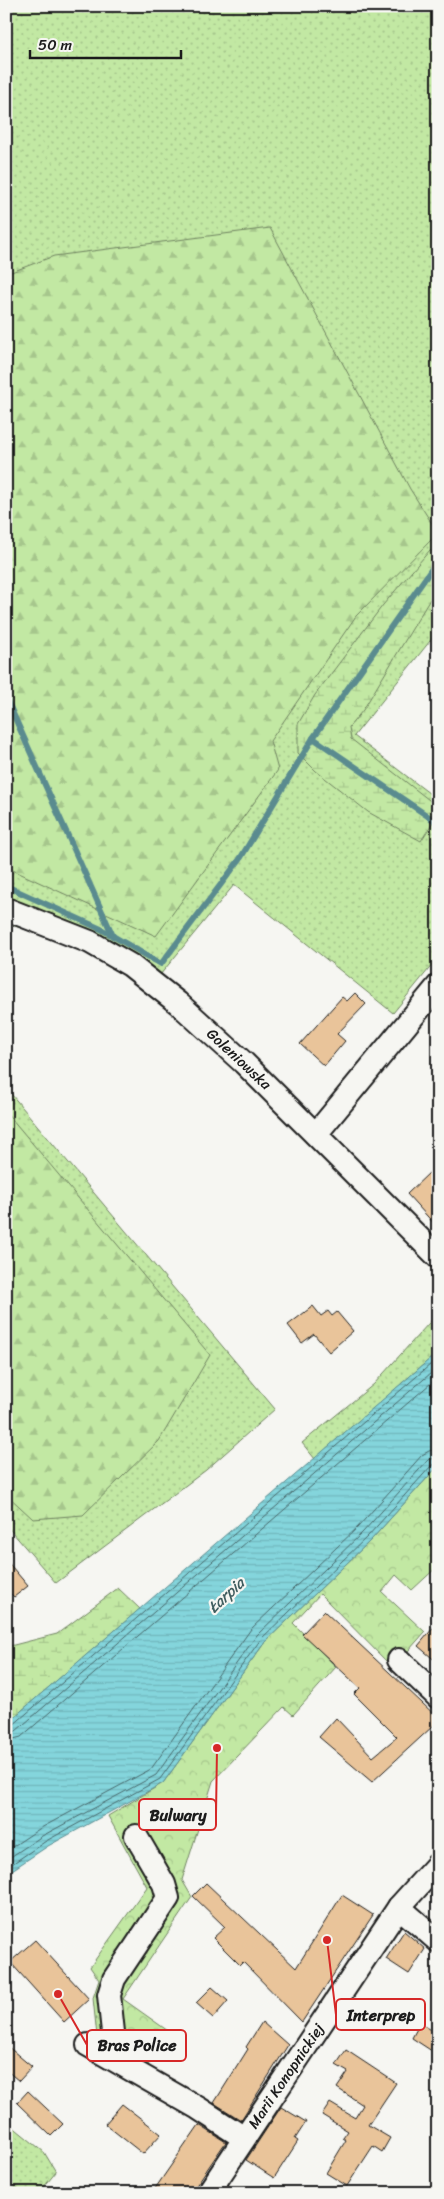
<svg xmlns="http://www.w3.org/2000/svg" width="444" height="2199" viewBox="0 0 444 2199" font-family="Sriracha,sans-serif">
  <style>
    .grass { fill: url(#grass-dots); stroke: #6f8260 }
    .forest { fill: url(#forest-firs); stroke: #6f8260 }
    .wetland { fill: url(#wetland-marsh); stroke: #6f8260 }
    .park { fill: url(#park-crowns); stroke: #6f8260 }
    .water { fill: url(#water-rules); stroke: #5a8b8f }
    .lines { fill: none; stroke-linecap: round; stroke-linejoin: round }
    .shore { stroke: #466669; stroke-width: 1 }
    .stream { stroke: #5a8b8f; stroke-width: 6 }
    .building { fill: #e9c49a; stroke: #1c1c1c }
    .minor-casing { stroke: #1c1c1c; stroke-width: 26 }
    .minor { stroke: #f6f6f2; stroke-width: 22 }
    .labels { text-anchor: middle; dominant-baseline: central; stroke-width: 4.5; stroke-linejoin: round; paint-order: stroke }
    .street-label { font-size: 15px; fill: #1c1c1c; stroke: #f6f6f2 }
    .water-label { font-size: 16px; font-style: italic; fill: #405d5f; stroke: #f6f6f2 }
    .leader { fill: none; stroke: #d62828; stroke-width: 2 }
    .callout-dot { fill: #d62828; stroke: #f6f6f2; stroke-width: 2 }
    .callout { fill: #f6f6f2; stroke: #d62828; stroke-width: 2 }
    .callout-label { font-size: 16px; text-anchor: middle; font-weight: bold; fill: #1c1c1c }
  </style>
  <defs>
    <pattern id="grass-dots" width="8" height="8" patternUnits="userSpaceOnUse" patternTransform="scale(1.25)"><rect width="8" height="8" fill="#c2e8a3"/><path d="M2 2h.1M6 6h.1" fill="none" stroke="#a6c68c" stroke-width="1.8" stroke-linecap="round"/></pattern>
    <pattern id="forest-firs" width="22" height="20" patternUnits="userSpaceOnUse" patternTransform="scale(1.25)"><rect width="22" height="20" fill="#c2e8a3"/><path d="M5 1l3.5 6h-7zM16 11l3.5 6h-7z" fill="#a6c68c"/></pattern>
    <pattern id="wetland-marsh" width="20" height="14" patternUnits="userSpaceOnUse" patternTransform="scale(1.25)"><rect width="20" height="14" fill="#c2e8a3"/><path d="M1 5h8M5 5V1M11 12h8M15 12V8" fill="none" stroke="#a6c68c"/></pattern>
    <pattern id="park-crowns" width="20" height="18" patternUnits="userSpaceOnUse" patternTransform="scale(1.25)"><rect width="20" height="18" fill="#c2e8a3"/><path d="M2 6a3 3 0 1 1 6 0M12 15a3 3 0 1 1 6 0" fill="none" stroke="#a6c68c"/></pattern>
    <pattern id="water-rules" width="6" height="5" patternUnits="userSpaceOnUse" patternTransform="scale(1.25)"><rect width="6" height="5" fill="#84d5dc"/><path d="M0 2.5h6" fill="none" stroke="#71b6bc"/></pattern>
  </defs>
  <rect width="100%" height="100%" fill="#f6f6f2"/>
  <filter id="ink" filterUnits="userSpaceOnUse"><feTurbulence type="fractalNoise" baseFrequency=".02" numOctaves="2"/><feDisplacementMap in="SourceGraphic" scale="10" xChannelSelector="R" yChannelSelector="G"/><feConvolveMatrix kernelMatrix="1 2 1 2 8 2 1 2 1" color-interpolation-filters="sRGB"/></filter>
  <g filter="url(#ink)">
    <g class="grass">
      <polygon points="6,6 438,6 438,631 354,736 438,800 438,958 393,1013 234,885 160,975 6,923"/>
      <polygon points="6,1088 275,1409 206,1470 56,1583 6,1525"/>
      <polygon points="438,1313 438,1352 315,1459 302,1443 374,1384"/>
      <polygon points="6,2121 44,2152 56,2172 39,2193 6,2193"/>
    </g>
    <g class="forest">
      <polygon points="270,228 410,489 438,533 356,616 270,741 278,770 156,936 6,867 6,274 54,256"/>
      <polygon points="6,1112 210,1355 159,1441 83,1515 33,1519 6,1494"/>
    </g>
    <g class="wetland">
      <polygon points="430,550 438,557 438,586 363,710 349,727 351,739 438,807 438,814 421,841 368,812 316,771 298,753 298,724 315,695 383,605"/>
      <polygon points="118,1588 140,1609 6,1724 6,1647 57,1634"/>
    </g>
    <polygon class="park" points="438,1466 438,1566 412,1590 396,1575 382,1592 425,1632 393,1668 320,1594 293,1623 336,1667 293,1715 284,1707 213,1781 182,1880 192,1897 123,1999 171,2033 146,2068 97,2036 93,1998 99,1980 90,1967 147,1887 108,1816 163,1783 265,1642 371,1540"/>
    <polygon class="water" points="438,1352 438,1466 371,1540 265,1642 163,1783 48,1846 6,1874 6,1724"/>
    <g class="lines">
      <g class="shore">
        <polyline points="6,1728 12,1726 438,1358"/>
        <polyline points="6,1734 16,1731 438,1367"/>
        <polyline points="6,1741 21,1737 438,1377"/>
        <polyline points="6,1851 39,1829 151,1769 251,1629 358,1527 422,1455 429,1451 438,1449"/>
        <polyline points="6,1860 42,1836 156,1775 257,1635 363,1532 428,1460 438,1457"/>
        <polyline points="6,1868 46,1841 160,1779 261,1639 368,1536 432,1465 438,1463"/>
      </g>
      <g class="stream">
        <polyline points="6,698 113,936"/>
        <polyline points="313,738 438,560"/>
        <polyline points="6,886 101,929 161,964 240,859 313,738 438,823"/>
      </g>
    </g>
    <g class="building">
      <polygon points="355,993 366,1004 337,1034 345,1041 324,1066 300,1044 342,997 347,1001"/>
      <polygon points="430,1172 438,1180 438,1228 407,1194"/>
      <polygon points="313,1306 321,1316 328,1311 332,1316 337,1312 353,1331 329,1352 314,1334 302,1343 288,1325"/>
      <polygon points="6,1560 28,1586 14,1597 6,1589"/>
      <polygon points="324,1611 438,1718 433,1726 372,1782 319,1737 336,1718 373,1757 397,1737 354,1694 360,1688 302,1634"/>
      <polygon points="438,1622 438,1663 418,1646"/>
      <polygon points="206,1883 296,1968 342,1895 373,1915 302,2022 243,1962 240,1965 213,1938 225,1927 193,1896"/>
      <polygon points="404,1931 425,1949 409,1974 386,1959"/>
      <polygon points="35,1940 89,1999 64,2022 10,1962"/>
      <polygon points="212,1987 228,2001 213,2018 196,2003"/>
      <polygon points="262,2022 288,2045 241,2120 214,2103 248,2049 246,2047"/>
      <polygon points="420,2023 438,2034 438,2055 412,2038"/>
      <polygon points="6,2045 32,2067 19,2081 6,2070"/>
      <polygon points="346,2050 396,2083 368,2125 390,2138 382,2152 373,2146 347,2186 326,2173 346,2140 343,2138 348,2131 322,2115 330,2103 355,2118 363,2105 337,2088 348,2072 336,2065"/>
      <polygon points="28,2091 63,2124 51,2136 17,2103"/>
      <polygon points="122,2104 161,2134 143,2154 105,2124"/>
      <polygon points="281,2107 306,2122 295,2139 298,2141 274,2178 246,2160"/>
      <polygon points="199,2125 226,2142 223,2146 191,2193 152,2193"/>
    </g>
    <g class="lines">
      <defs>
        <g id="minor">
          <polyline points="6,909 90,942 130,965 178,1003 244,1063 438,1257"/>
          <polyline points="316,1134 438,986"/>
          <polyline points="399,1660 438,1697"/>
          <polyline points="399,1907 438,1941"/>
          <polyline points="88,2045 198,2108 244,2138"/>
          <polyline points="116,2060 109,1995 114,1979 168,1898 164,1884 136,1836"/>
          <polyline points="208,2193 399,1907 438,1864"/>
        </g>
      </defs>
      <use href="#minor" class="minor-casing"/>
      <use href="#minor" class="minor"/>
    </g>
  </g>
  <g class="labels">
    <g class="street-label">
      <text transform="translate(239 1059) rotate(43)">Goleniowska</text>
      <text transform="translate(286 2076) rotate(-56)">Marii Konopnickiej</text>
    </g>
    <g class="water-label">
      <text transform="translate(226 1595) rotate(-43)">Łarpia</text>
    </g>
  </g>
  <path class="leader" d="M217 1748L216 1815M327 1940L336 2015M58 1994L87 2045"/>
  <g class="callout-dot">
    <circle cx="217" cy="1748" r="5"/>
    <circle cx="327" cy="1940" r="5"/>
    <circle cx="58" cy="1994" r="5"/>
  </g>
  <g class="callout">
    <rect x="139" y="1799" width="77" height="31" rx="5"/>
    <rect x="336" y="1999" width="89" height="31" rx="5"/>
    <rect x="87" y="2030" width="99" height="31" rx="5"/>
  </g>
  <g class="callout-label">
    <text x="178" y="1821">Bulwary</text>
    <text x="381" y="2021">Interprep</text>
    <text x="137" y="2051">Bras Police</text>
  </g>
  <rect width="444" height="2199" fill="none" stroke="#f6f6f2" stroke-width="25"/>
  <rect x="12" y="12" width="419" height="2174" fill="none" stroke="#1c1c1c" stroke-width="2" filter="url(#ink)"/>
  <path d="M30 50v8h151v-8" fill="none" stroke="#1c1c1c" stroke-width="2.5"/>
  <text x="38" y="50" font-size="15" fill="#1c1c1c" stroke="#f6f6f2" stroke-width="4" paint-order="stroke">50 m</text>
</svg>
